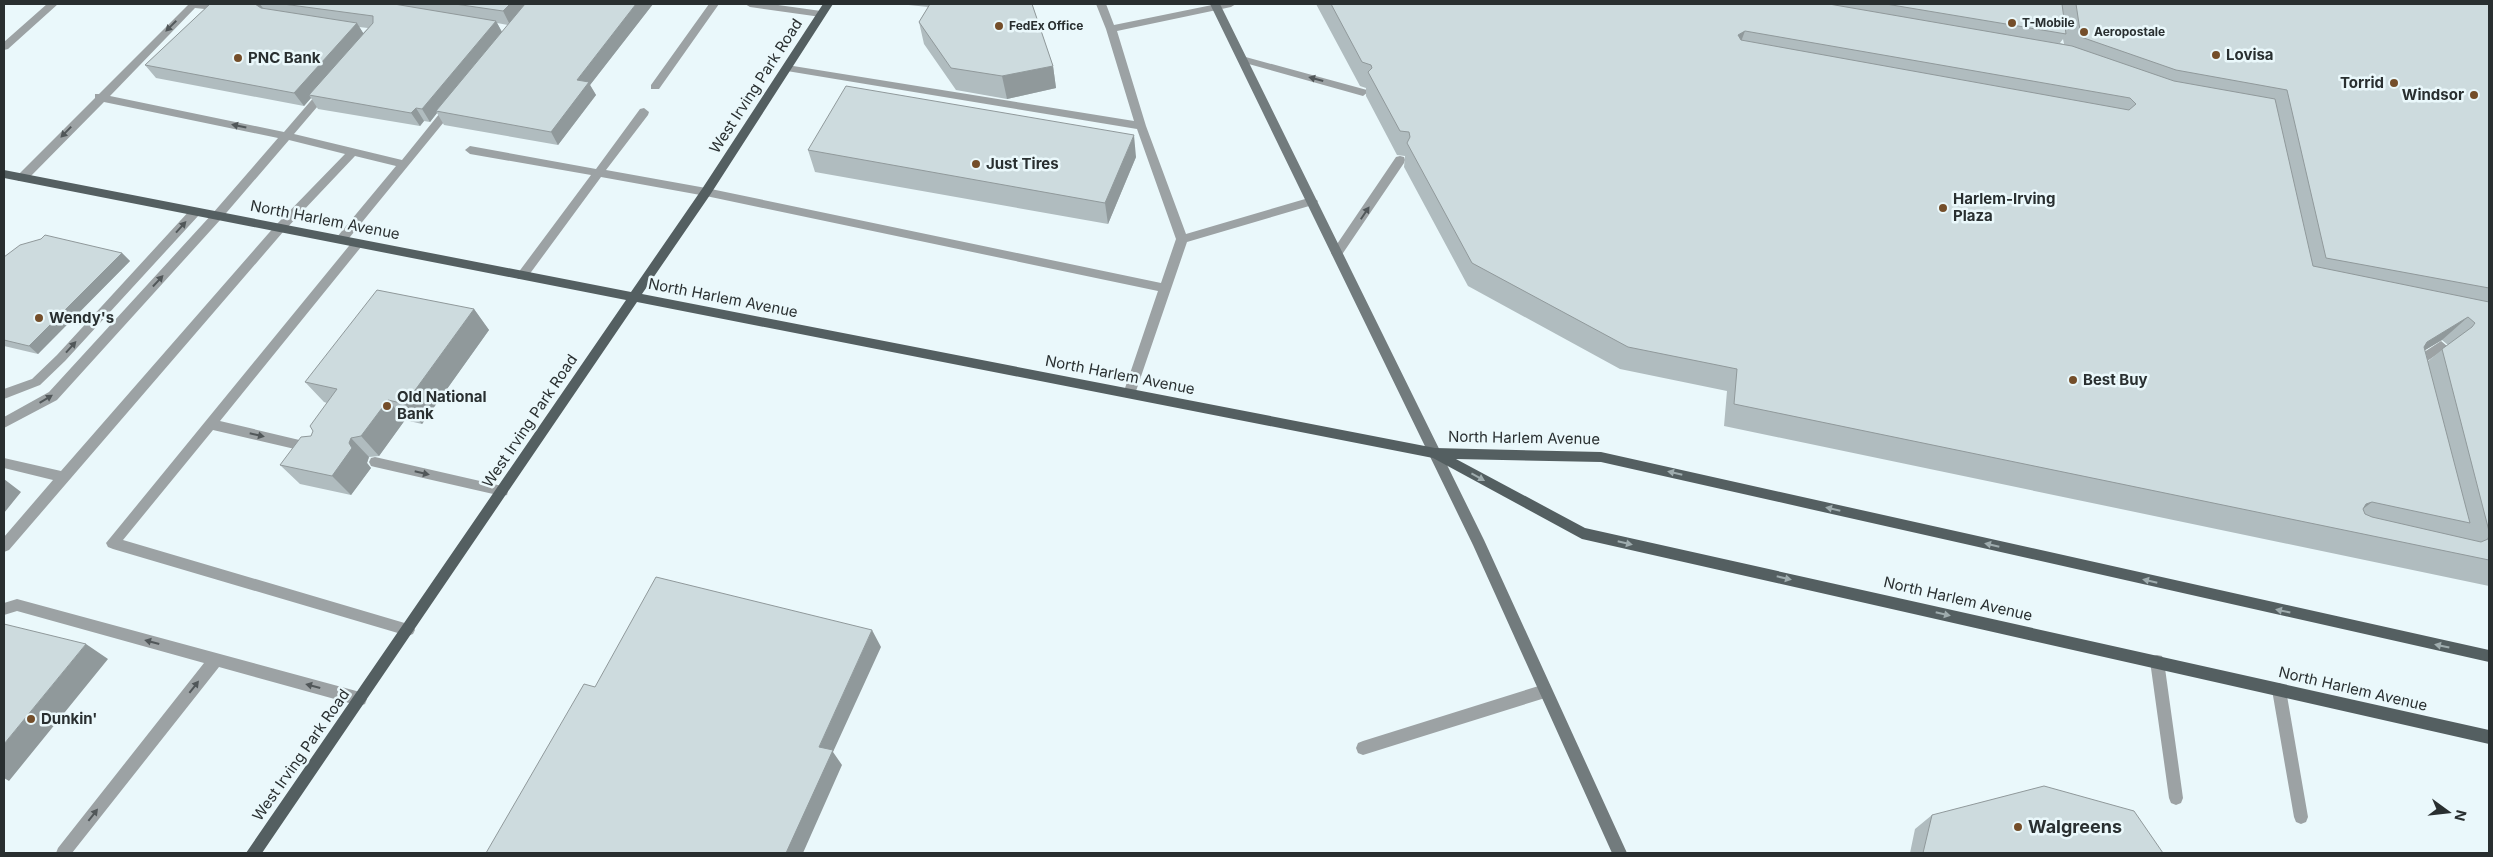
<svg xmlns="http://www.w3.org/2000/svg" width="2493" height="857" font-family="Inter,sans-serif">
<rect width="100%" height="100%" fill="#eaf8fb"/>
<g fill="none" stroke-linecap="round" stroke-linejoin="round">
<!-- service -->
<path fill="#9ca2a4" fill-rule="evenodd" d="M47 4H58L8 49 4 50V42Z
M189 4 224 5 229 8 224 11 195 8 110 96 284 132 321 89H329V93L294 134 402 160 448 103H456L457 106 345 243H337L335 240 337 237 396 166 355 156 283 232 9 550 4 552V537L53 480 4 468V458L61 471 275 226 345 154 289 140 221 219 57 400 4 428V417L49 392 213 213 278 138 104 102 26 181H18L17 178 18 175 95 98V94H99Z
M709 4H719L659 89H651V85Z
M745 4H771L821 11 826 14 821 17 750 7Z
M1096 4H1106L1114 25 1217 4H1236L1231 7 1117 31 1146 126 1186 234 1312 197 1318 201 1316 204 1187 242 1135 394 1133 397H1125L1123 394 1158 291 706 196 601 177 526 279H518L516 276 518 273 591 175 470 154 465 150 470 146 596 169 640 109 644 108 649 112 648 115 606 170 706 188 1161 283 1176 239 1137 129 787 71 782 68 787 65 1134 121 1106 29Z
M1242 56 1367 90 1368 92 1363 96 1238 61V57Z
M1400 156 1404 157 1405 160 1404 163 1341 256H1333L1331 253 1333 250 1396 157Z
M195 208 201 212 199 215 65 361 40 385 4 399V389L32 379 57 355 191 209Z
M357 240 363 244 361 247 220 421 312 443 316 444 318 448 316 452 312 453 213 430 123 540 408 624 413 626 415 630 413 634 408 636 113 549 108 547 106 543 353 241Z
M2441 341 2447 346 2445 349 2417 368H2409L2407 365 2409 362Z
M375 457 502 486 507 487 508 491 507 495 502 496 375 467 371 466 369 462 371 458Z
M17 599 360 692 365 694 367 699 365 704 360 706 219 667 72 853H56L58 848 204 663 17 611 4 615V603Z
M2157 655 2162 656 2164 661 2183 798 2181 803 2176 805 2171 803 2169 798 2150 661 2152 656Z
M2279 683 2284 685 2286 690 2308 817 2306 822 2301 824 2296 822 2294 817 2272 690 2274 685Z
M1545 684 1550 686 1552 691 1550 696 1545 698 1363 755 1358 753 1356 748 1358 743 1363 741Z"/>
<!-- secondary -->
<path fill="#727b7d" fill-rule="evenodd" d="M1210 4H1220L1484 540 1627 853H1612L1473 545Z"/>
<!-- primary -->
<path fill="#545f61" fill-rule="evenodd" d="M823 4H833L710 195 642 294 1435 448 1601 452 2489 650V662L1601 462 1456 459 1585 528 2489 730V744L1582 539 1433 458 637 302 262 853H246L626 300 4 178V170L631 292 702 189Z"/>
</g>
<!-- wall -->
<path fill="#b0bcbf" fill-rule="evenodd" d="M210 4H653L590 85 596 95 558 145 444 125 437 113 430 122 424 121 420 126 318 109 311 98 304 106 156 78 145 65ZM497 23 508 25 502 32ZM359 27 368 28 363 33Z
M899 4H1032L1053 66 1056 88 1007 99 956 90 924 44 919 22 928 7Z
M1316 4H2489V586L1724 426 1727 391 1620 369 1468 286 1404 167 1405 156 1397 155 1366 96V88L1360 86ZM2063 39 2064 44 2060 43ZM2442 340 2448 345 2428 361 2425 350Z
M808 150 1136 157 1108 224 815 172Z
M122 253 130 261 38 354 4 346V257Z
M474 309 489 330 422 424 405 420 379 456 369 457 367 463 371 468 351 495 300 484 280 465 311 436 327 403 324 402 305 382Z
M1932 815 2163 853H1910L1915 829Z"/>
<!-- shaded-wall -->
<path fill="#90999b" d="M255 4H260L267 14Z
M510 4H529L510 25 503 11Z
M636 4H653L590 85 596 95 558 145 551 132 577 80Z
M496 21 503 34 436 111 437 113 430 122 422 109Z
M357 23 365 36 309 95 311 98 304 106 294 93Z
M1745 31 1736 55 1738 35Z
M1053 66 1056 88 1007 99 1002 76Z
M416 108 424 121 420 126 411 113Z
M1134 135 1136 157 1108 224 1105 203Z
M122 253 130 261 38 354 29 346Z
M474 309 489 330 422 424 405 404Z
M2468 317 2442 340 2402 364 2427 342Z
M388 400 405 420 379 456 361 436Z
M351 438 369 457 367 463 371 468 351 495 332 476 349 443Z
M4 479 21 492 4 513Z
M2372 502 2346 522 2366 504Z
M872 630 881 647 833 752 842 765 803 853H786L819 747Z
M86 644 108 659 9 781 4 778V744Z"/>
<!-- building -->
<path fill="#cddbde" stroke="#90999b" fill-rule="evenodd" d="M210 4H255L261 8 357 23 294 93 145 65Z
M283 4H394L496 21 422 109 416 108 411 113 309 95 373 23V16Z
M455 4H510L503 11Z
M525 4H636L577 80 589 82 551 132 436 111Z
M930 4H1032L1053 66 1002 76 951 68 919 22Z
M1331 4H1829L2072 46 2174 81 2275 99 2313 266 2489 302V531L2442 349 2472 327 2475 323 2468 317 2427 342 2424 347 2470 523 2372 502 2366 504 2363 509 2365 514 2372 517 2481 542 2488 539 2489 535V560L1734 404 1737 369 1628 347 1472 263 1407 143 1410 137 1409 132 1400 131 1368 72 1372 68 1371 65 1362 62ZM1745 31 2130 98 2136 104 2129 110 1741 40 1738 35Z
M1886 4H2062L2066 34Z
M2076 4H2489V288L2326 258 2287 90 2176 70 2081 37Z
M846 86 1134 135 1105 203 808 150Z
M45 235 122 253 29 346 4 340V257L20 245 41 239Z
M377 290 474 309 405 404 388 400 361 436 351 438 349 443 352 448 332 476 280 465 301 437 311 436 313 431 310 426 337 389 305 382Z
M656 577 872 630 819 747 833 750 786 853H486L584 684 595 687Z
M4 624 86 644 4 744Z
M2044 786 2134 811 2163 853H1923L1932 815Z"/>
<!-- one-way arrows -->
<defs><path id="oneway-solid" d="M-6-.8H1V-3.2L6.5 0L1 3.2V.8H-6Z" transform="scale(1.25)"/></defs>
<g fill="#515759">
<use href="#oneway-solid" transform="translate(171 26) rotate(135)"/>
<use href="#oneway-solid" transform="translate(1316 79) rotate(-165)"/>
<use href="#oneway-solid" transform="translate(239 126) rotate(-168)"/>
<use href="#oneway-solid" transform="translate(66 132) rotate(134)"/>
<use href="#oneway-solid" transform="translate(1365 213) rotate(-56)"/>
<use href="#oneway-solid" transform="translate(181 227) rotate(-48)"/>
<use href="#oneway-solid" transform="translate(158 281) rotate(-47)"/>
<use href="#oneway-solid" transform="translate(71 347) rotate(-48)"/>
<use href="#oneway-solid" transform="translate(46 399) rotate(-31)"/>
<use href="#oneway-solid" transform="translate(257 435) rotate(13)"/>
<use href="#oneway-solid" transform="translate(422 473) rotate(13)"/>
<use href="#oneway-solid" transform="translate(152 642) rotate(-165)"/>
<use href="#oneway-solid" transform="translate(313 686) rotate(-165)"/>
<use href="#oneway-solid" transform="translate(194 687) rotate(-52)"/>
<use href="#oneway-solid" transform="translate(93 815) rotate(-52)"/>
</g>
<g fill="#9facae">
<use href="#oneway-solid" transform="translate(1675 473) rotate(-167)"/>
<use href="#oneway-solid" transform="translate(1478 477) rotate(29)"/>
<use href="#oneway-solid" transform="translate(1833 509) rotate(-167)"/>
<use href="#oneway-solid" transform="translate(1625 543) rotate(13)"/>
<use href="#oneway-solid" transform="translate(1992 545) rotate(-167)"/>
<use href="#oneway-solid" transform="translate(1784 578) rotate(13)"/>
<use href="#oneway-solid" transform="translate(2150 581) rotate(-167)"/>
<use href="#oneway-solid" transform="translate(2283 611) rotate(-168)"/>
<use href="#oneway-solid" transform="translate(1943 614) rotate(13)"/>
<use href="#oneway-solid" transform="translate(2442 646) rotate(-168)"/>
</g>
<!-- markers -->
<g fill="#744e2a" stroke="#eaf8fb" stroke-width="2">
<circle cx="2012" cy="23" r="5"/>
<circle cx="999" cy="26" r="5"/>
<circle cx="2084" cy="32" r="5"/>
<circle cx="2216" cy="55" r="5"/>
<circle cx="238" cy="58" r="5"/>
<circle cx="2394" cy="83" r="5"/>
<circle cx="2474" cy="95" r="5"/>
<circle cx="976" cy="164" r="5"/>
<circle cx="1943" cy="208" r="5"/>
<circle cx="39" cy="318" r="5"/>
<circle cx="2073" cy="380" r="5"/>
<circle cx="387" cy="406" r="5"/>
<circle cx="31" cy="719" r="5"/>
<circle cx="2018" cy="827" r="5"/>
</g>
<g text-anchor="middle" stroke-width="5" stroke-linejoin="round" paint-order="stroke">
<!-- far-poi labels -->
<g font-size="12" font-weight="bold" fill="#292f30" stroke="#eaf8fb" text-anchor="start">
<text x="2022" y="27">T-Mobile</text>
<text x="1009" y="30">FedEx Office</text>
<text x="2094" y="36">Aeropostale</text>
</g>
<!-- poi labels -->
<g font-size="15" font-weight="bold" fill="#292f30" stroke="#eaf8fb" text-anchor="start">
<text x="2226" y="60">Lovisa</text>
<text x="248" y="63">PNC Bank</text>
<text x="2384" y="88" text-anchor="end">Torrid</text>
<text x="2464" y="100" text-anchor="end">Windsor</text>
<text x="986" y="169">Just Tires</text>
<text x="1953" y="204">Harlem-Irving<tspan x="1953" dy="17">Plaza</tspan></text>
<text x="49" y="323">Wendy's</text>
<text x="2083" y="385">Best Buy</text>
<text x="397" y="402">Old National<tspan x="397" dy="17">Bank</tspan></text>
<text x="41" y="724">Dunkin'</text>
</g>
<!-- street labels -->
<g font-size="15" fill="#292f30" stroke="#eaf8fb">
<text transform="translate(756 86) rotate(-57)" y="5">West Irving Park Road</text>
<text transform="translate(325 220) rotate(11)" y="5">North Harlem Avenue</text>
<text transform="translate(723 298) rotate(11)" y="5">North Harlem Avenue</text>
<text transform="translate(1120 375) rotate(11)" y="5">North Harlem Avenue</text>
<text transform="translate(530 421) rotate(-56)" y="5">West Irving Park Road</text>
<text transform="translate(1524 438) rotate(1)" y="5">North Harlem Avenue</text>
<text transform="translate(1958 599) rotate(13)" y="5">North Harlem Avenue</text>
<text transform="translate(2353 689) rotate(13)" y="5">North Harlem Avenue</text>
<text transform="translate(301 755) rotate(-55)" y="5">West Irving Park Road</text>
</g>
<!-- near-poi labels -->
<g font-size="18" font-weight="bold" fill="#292f30" stroke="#eaf8fb" text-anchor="start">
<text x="2028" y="833">Walgreens</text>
</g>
</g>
<!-- border -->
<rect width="2493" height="857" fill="none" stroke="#292f30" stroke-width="10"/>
<!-- north arrow -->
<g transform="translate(2448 812) rotate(105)" stroke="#eaf8fb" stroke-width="4" paint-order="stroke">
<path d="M0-4L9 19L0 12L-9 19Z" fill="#292f30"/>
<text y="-8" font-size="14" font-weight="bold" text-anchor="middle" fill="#292f30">N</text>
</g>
</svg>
